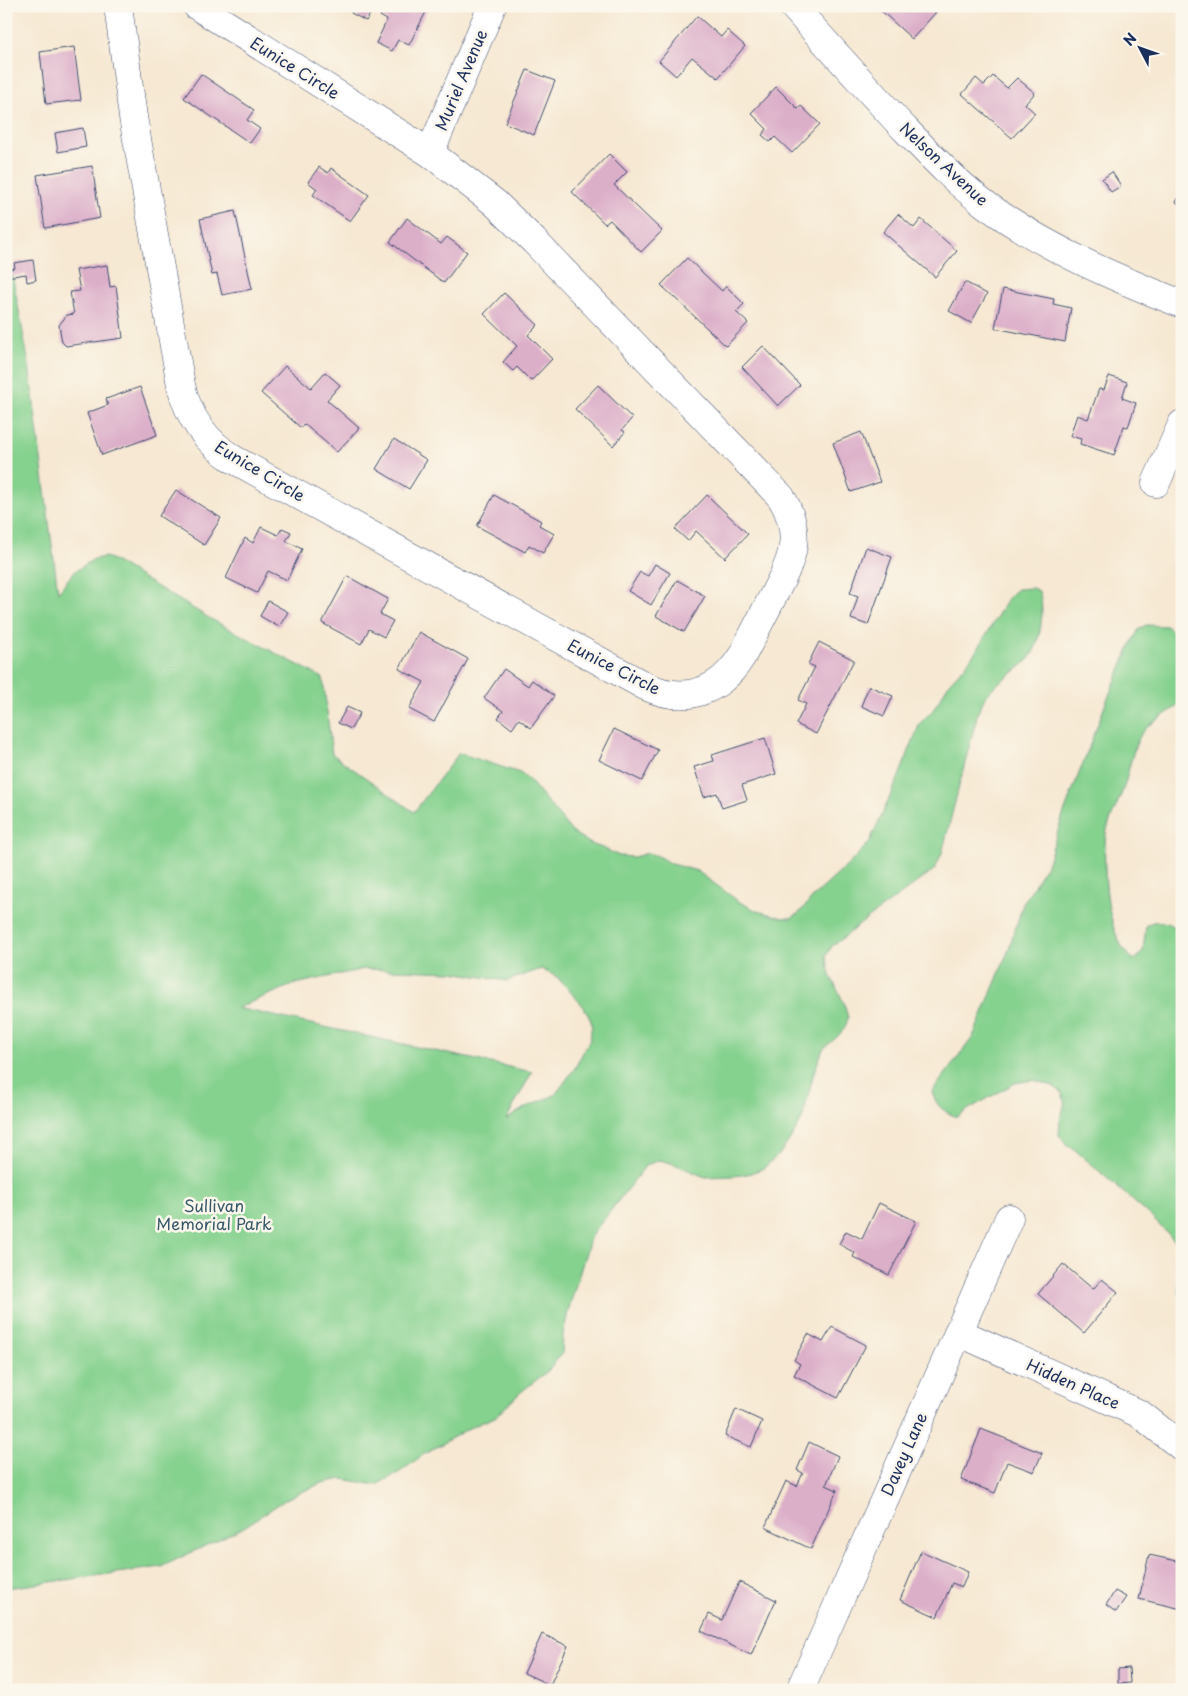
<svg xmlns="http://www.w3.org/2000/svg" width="1188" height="1696" font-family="'Playpen Sans',sans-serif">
<rect width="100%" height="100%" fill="#fbf7ec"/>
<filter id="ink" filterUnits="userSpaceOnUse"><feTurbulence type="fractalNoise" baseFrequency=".02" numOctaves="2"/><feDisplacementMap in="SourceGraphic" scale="10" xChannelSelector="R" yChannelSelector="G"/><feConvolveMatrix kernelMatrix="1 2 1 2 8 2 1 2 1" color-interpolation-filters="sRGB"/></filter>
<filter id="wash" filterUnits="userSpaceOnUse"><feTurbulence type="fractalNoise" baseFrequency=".0096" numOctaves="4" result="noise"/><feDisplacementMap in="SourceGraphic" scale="20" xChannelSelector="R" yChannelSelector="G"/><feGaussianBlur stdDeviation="1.12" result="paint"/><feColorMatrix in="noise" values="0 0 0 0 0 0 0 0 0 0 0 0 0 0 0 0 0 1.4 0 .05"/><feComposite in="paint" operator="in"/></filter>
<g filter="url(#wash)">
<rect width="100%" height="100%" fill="#f6e8d2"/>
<!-- green -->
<path fill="#85d18e" stroke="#508076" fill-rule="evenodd" d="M6 241 29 365 58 592 74 572 94 559 105 557 111 559 209 618 323 678 332 754 414 812 459 753 520 773 530 781 572 832 591 844 605 849 619 856 634 857 648 853 658 856 669 863 697 871 738 901 757 911 783 918H791L799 913 814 896 848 865 869 843 898 779 920 723 933 710 950 682 965 666 979 647 1009 596 1017 589 1032 588 1039 591C1045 608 1041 641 1031 656 1023 668 999 680 989 692 984 697 981 706 978 712L942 853 935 869 855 928 842 939 832 946 826 956 830 975 844 1003 848 1018 845 1028 837 1037 823 1049 814 1072 802 1119 793 1135 781 1152 764 1168 748 1174 734 1176 705 1177 674 1164 660 1160 646 1165 591 1236 569 1308 563 1334 562 1353 549 1370 521 1392 495 1417 469 1428 423 1455 400 1472 376 1485 342 1479 322 1483 288 1498 244 1527 161 1567 6 1588ZM364 969 452 972 507 981 541 969 557 977 584 1007 592 1023 590 1039 575 1068 555 1095 526 1107 506 1120 532 1072 237 1008 295 984Z
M1146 625 1167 626 1182 640V702C1169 714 1150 721 1140 736 1134 746 1128 772 1125 784 1120 800 1109 819 1106 834 1102 864 1106 945 1135 960L1143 951 1146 925C1160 917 1171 924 1182 933V1301L1179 1289V1255L1177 1243 1149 1215 1074 1149 1067 1145 1059 1135 1060 1121 1065 1102 1062 1093 1053 1086 1033 1080 1015 1083 969 1109 957 1117C944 1112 936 1106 932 1092L973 1037 1009 949 1023 904 1048 862 1062 818 1107 700 1132 642 1139 629Z"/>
<g id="blocks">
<!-- building -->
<path fill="#dcafc9" d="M355 6H364L372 11 366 21 351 13Z
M385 6H429L409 45 398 40 392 51 376 43 387 20 380 16Z
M876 6H933L937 11 912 39Z
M697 16 721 37 727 30 745 46 718 78 692 57 676 76 659 61Z
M74 47 81 100 46 104 40 52Z
M527 70 555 81 534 135 505 123Z
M201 74 254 110 247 120 260 129 250 143 184 98Z
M993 76 1007 88 1017 78 1035 93 1025 104 1035 113 1012 138 962 94 976 78 984 85Z
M776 87 798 109 801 106 820 124 792 153 775 137 770 142 762 135 767 129 751 113Z
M83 128 86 147 58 152 55 133Z
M609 154 627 172 614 185 662 231 641 252 610 220 605 224 572 192Z
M92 166 100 218 45 228 37 175Z
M319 167 328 173 331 168 369 195 350 221 313 195 317 189 308 182Z
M1112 172 1121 186 1111 192 1102 179Z
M1182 193V206L1176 202Z
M235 211 252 289 222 295 217 274 212 275 200 219Z
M898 214 914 228 921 219 957 251 935 277 883 232Z
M407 218 441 244 447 237 467 252 444 283 390 242Z
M687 258 722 291 726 286 744 304 736 312 748 323 726 346 661 285Z
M33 260 36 280 27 282 26 274 6 277V270L15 268 14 263Z
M107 265 110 287 116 286 123 338 66 346 62 342 59 325 67 315 74 314 70 292 80 291 76 270Z
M965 282 987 294 971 323 949 311Z
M1003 289 1054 299 1053 304 1071 308 1065 342 995 328Z
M504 293 538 325 528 335 552 359 531 381 517 367 513 371 503 362 517 346 484 314Z
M763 346 800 385 778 406 742 367Z
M285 366 311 388 325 372 340 385 327 400 359 428 337 452 304 424 301 428 261 393Z
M1109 376 1127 382 1122 398 1136 403 1128 427 1124 426 1114 455 1080 444 1081 439 1070 436 1077 415 1088 419 1099 389 1104 390Z
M598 385 632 418 622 430 625 432 613 446 575 409Z
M140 387 157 435 102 455 87 413 108 405 106 399Z
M861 432 880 482 851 492 833 443Z
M394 439 427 460 409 489 376 469Z
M176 490 221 518 204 545 159 516Z
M494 495 541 521 539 525 554 534 543 553 529 545 525 552 477 526Z
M707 495 748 534 725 558 696 531 688 541 675 529Z
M261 527 278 535 282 528 291 532 286 541 302 549 287 580 268 571 257 593 226 578 245 538 253 543Z
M866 547 892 557 868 625 851 619 858 596 850 593Z
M655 564 670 573 651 605 628 591 640 572 648 576Z
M347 576 388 599 380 614 393 621 384 637 369 629 361 644 322 623Z
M677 580 705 596 684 632 656 616Z
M268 601 288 612 279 627 260 616Z
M419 632 468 659 434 722 409 709 424 682 399 669Z
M819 642 854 660 816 734 796 724 806 704 798 700 815 667 808 664Z
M504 669 528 686 532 680 554 696 531 728 519 719 512 729 498 718 503 711 484 698Z
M869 686 893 696 884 716 861 706Z
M347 707 360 713 351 729 338 723Z
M614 729 658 750 642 781 599 760Z
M765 738 776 774 742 785 747 800 722 808 717 793 704 797 694 767 714 761 712 755Z
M879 1203 916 1221 889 1275 853 1257 855 1253 839 1244 846 1231 862 1239Z
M1063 1264 1093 1289 1102 1279 1118 1292 1084 1333 1038 1294Z
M832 1327 866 1345 838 1398 794 1375 800 1364 794 1360 808 1334 823 1342Z
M736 1409 762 1421 751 1447 725 1436Z
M981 1429 1042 1453 1034 1472 1007 1462 995 1493 961 1480Z
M809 1442 838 1456 826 1485 837 1490 811 1549 765 1527 786 1481 797 1486 803 1473 797 1470Z
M921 1551 968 1572 962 1587 952 1583 937 1617 900 1600Z
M1149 1555 1182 1562V1609L1139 1599Z
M739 1582 776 1600 751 1655 701 1631 709 1614 722 1620Z
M1115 1591 1126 1597 1116 1612 1106 1605Z
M542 1634 568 1646 550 1685 524 1673Z
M1129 1668 1130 1683 1118 1684V1669Z"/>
</g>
</g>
<g filter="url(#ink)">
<use href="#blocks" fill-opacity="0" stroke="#3c4b6f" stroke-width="1"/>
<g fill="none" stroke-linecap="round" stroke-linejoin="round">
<!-- street casing -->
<g stroke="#3c4b6f" stroke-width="29">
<path id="street" d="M118 6 133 117 181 385C188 417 205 441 233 459L645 686C685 704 719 693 742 656 752 637 762 617 772 598 791 561 805 537 781 497L534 241 495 203 430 153 197 6
M793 6C828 46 864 85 900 124 928 153 956 183 989 207 1048 249 1115 278 1182 304
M430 153 492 6
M1156 483 1182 424
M958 1332 1140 1414 1182 1447
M800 1690 1009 1218"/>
</g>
<!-- street -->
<use href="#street" stroke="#fff" stroke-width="28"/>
</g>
</g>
<g text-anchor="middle" stroke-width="5" stroke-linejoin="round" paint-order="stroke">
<!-- street labels -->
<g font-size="16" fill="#1b2f5e" stroke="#fbf7ec">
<text transform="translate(295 68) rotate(32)" y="6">Eunice Circle</text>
<text transform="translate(461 80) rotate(-67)" y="6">Muriel Avenue</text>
<text transform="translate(944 164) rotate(43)" y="6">Nelson Avenue</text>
<text transform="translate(260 471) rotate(31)" y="6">Eunice Circle</text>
<text transform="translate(614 667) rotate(27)" y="6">Eunice Circle</text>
<text transform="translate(1073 1384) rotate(24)" y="6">Hidden Place</text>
<text transform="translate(904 1454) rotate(-66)" y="6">Davey Lane</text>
</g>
<!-- park labels -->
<g font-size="16" fill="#36586a" stroke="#fbf7ec">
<text x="214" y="1212">Sullivan<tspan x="214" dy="18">Memorial Park</tspan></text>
</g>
</g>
<!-- margin -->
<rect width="1188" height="1696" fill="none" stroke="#fbf7ec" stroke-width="25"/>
<!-- north arrow -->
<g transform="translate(1140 48) rotate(311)" stroke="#fbf7ec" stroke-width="4" paint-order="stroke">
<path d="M0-4L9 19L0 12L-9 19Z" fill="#1b2f5e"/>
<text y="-8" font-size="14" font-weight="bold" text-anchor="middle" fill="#1b2f5e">N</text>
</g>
</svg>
